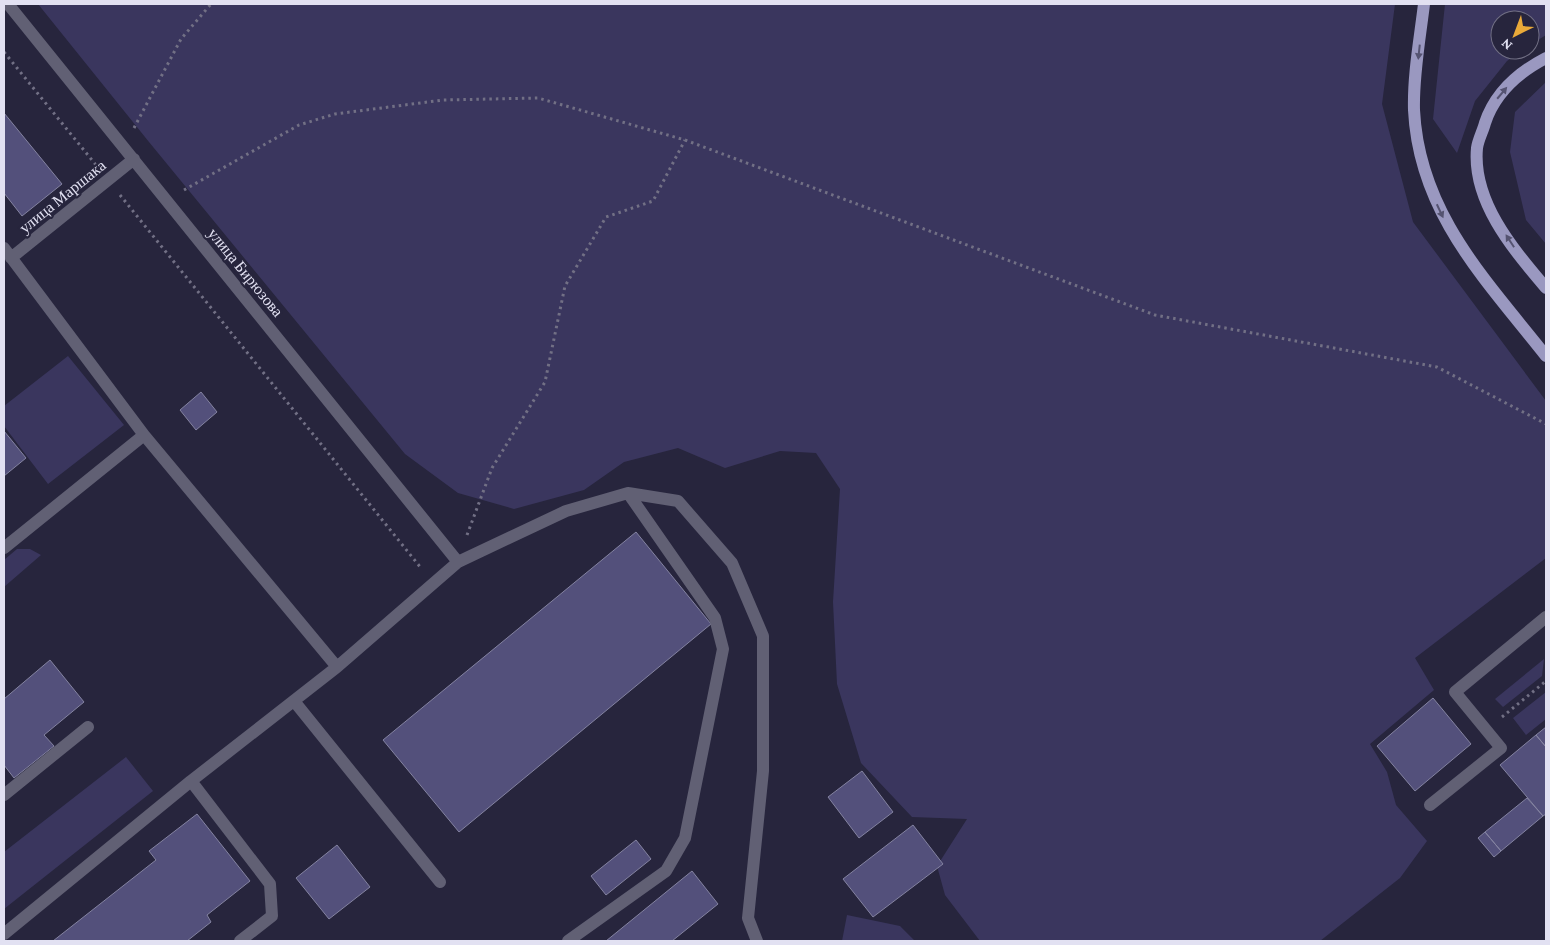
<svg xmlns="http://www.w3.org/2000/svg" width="1550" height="945" font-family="'Crimson Pro',serif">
<rect width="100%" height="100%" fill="#27253d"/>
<!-- green -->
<path fill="#3a365e" d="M38 4H1395L1382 104 1413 222 1546 401V558L1415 658 1434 690 1370 744 1387 772 1396 805 1427 841 1400 878 1320 941H980L945 895 937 866 967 819 912 817 861 763 837 684 833 602 840 489 816 453 780 451 725 468 678 448 624 462 584 490 514 509 458 493 405 454 149 142Z
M1445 4H1546V35L1530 45V20H1500V50H1523L1507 61 1475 101 1457 153 1433 119Z
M1546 82V244L1526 220 1510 152 1515 112Z
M68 356 124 425 48 484 4 426V406Z
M17 549H30L41 555 4 587V560Z
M1544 659 1542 676 1503 707 1495 699Z
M1546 692V719L1526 735 1513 718Z
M126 757 153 791 4 909V852Z
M847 915 900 926 915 941H842Z"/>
<!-- building -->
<path fill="#53507b" stroke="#8483a1" d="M4 113 62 184 22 216 4 193Z
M201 392 217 412 196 430 180 410Z
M4 431 26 458 4 476Z
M636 532 711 624 459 832 383 740Z
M50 660 84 702 44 735 54 746 14 778 4 765V699Z
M1433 698 1471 744 1415 791 1377 746Z
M1546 727V747L1536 735Z
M1536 735 1546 747V814L1543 816 1500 765Z
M862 771 893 812 859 838 828 797Z
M1527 798 1543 816 1501 851 1485 832Z
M197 814 250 881 207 915 211 922 187 941H53L156 860 149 851Z
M913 825 943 864 873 917 843 879Z
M1485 832 1501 851 1494 857 1478 838Z
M636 840 651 859 606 895 591 876Z
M337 845 370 887 329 919 296 878Z
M692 871 718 904 672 941H606Z"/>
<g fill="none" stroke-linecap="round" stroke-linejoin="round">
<!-- path -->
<path stroke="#727085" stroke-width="3" stroke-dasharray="2.5 4" stroke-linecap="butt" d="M4 52 96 165
M134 128 181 39 211 4
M184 190 299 125 335 114 443 100 538 98 685 140 1155 315 1437 367 1546 424
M120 195 421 568
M467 535 492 468 545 382 565 286 606 217 653 201 685 140
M1502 717 1546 681"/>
<!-- minor -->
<path stroke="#616074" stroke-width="12" d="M8 4 458 562
M4 248 144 435 4 548
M11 258 134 159
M144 435 337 667 191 781 270 884 272 916 240 941
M337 667 458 562 566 511 628 493 678 501 732 563 763 636V771L748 918 757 941
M294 701 440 882
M4 795 88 727
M1430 805 1501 748 1455 692 1546 617
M4 934 191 781
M568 941 666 871 685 838 723 649 715 618 628 493"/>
<!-- major -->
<path stroke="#9a98c0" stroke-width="12" d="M1424 4C1420 38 1413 75 1414 110 1419 213 1486 280 1546 356
M1546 58C1519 72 1495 93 1485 123 1483 131 1478 140 1477 148 1472 202 1514 250 1546 288"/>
</g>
<!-- one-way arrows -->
<defs><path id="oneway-solid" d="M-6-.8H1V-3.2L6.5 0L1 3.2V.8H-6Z" transform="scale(1.25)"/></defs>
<g fill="#555371">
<use href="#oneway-solid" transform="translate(1419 52) rotate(96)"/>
<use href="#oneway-solid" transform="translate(1502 93) rotate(-50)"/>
<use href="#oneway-solid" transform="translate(1440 211) rotate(65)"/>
<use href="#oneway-solid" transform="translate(1510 241) rotate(-123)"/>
</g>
<g text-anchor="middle" stroke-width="4.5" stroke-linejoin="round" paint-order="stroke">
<!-- street labels -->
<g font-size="16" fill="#e2e1f2" stroke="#27253d">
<text transform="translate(62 196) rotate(-39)" y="6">улица Маршака</text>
<text transform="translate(246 272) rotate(51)" y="6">улица Бирюзова</text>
</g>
</g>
<!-- border -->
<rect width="1550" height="945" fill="none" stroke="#e2e1f2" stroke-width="10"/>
<!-- north arrow -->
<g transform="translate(1515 35) rotate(222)"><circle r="24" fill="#27253d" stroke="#727085"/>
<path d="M0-4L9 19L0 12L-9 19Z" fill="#eaaa39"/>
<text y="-8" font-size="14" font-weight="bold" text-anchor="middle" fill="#e2e1f2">N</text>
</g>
</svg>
